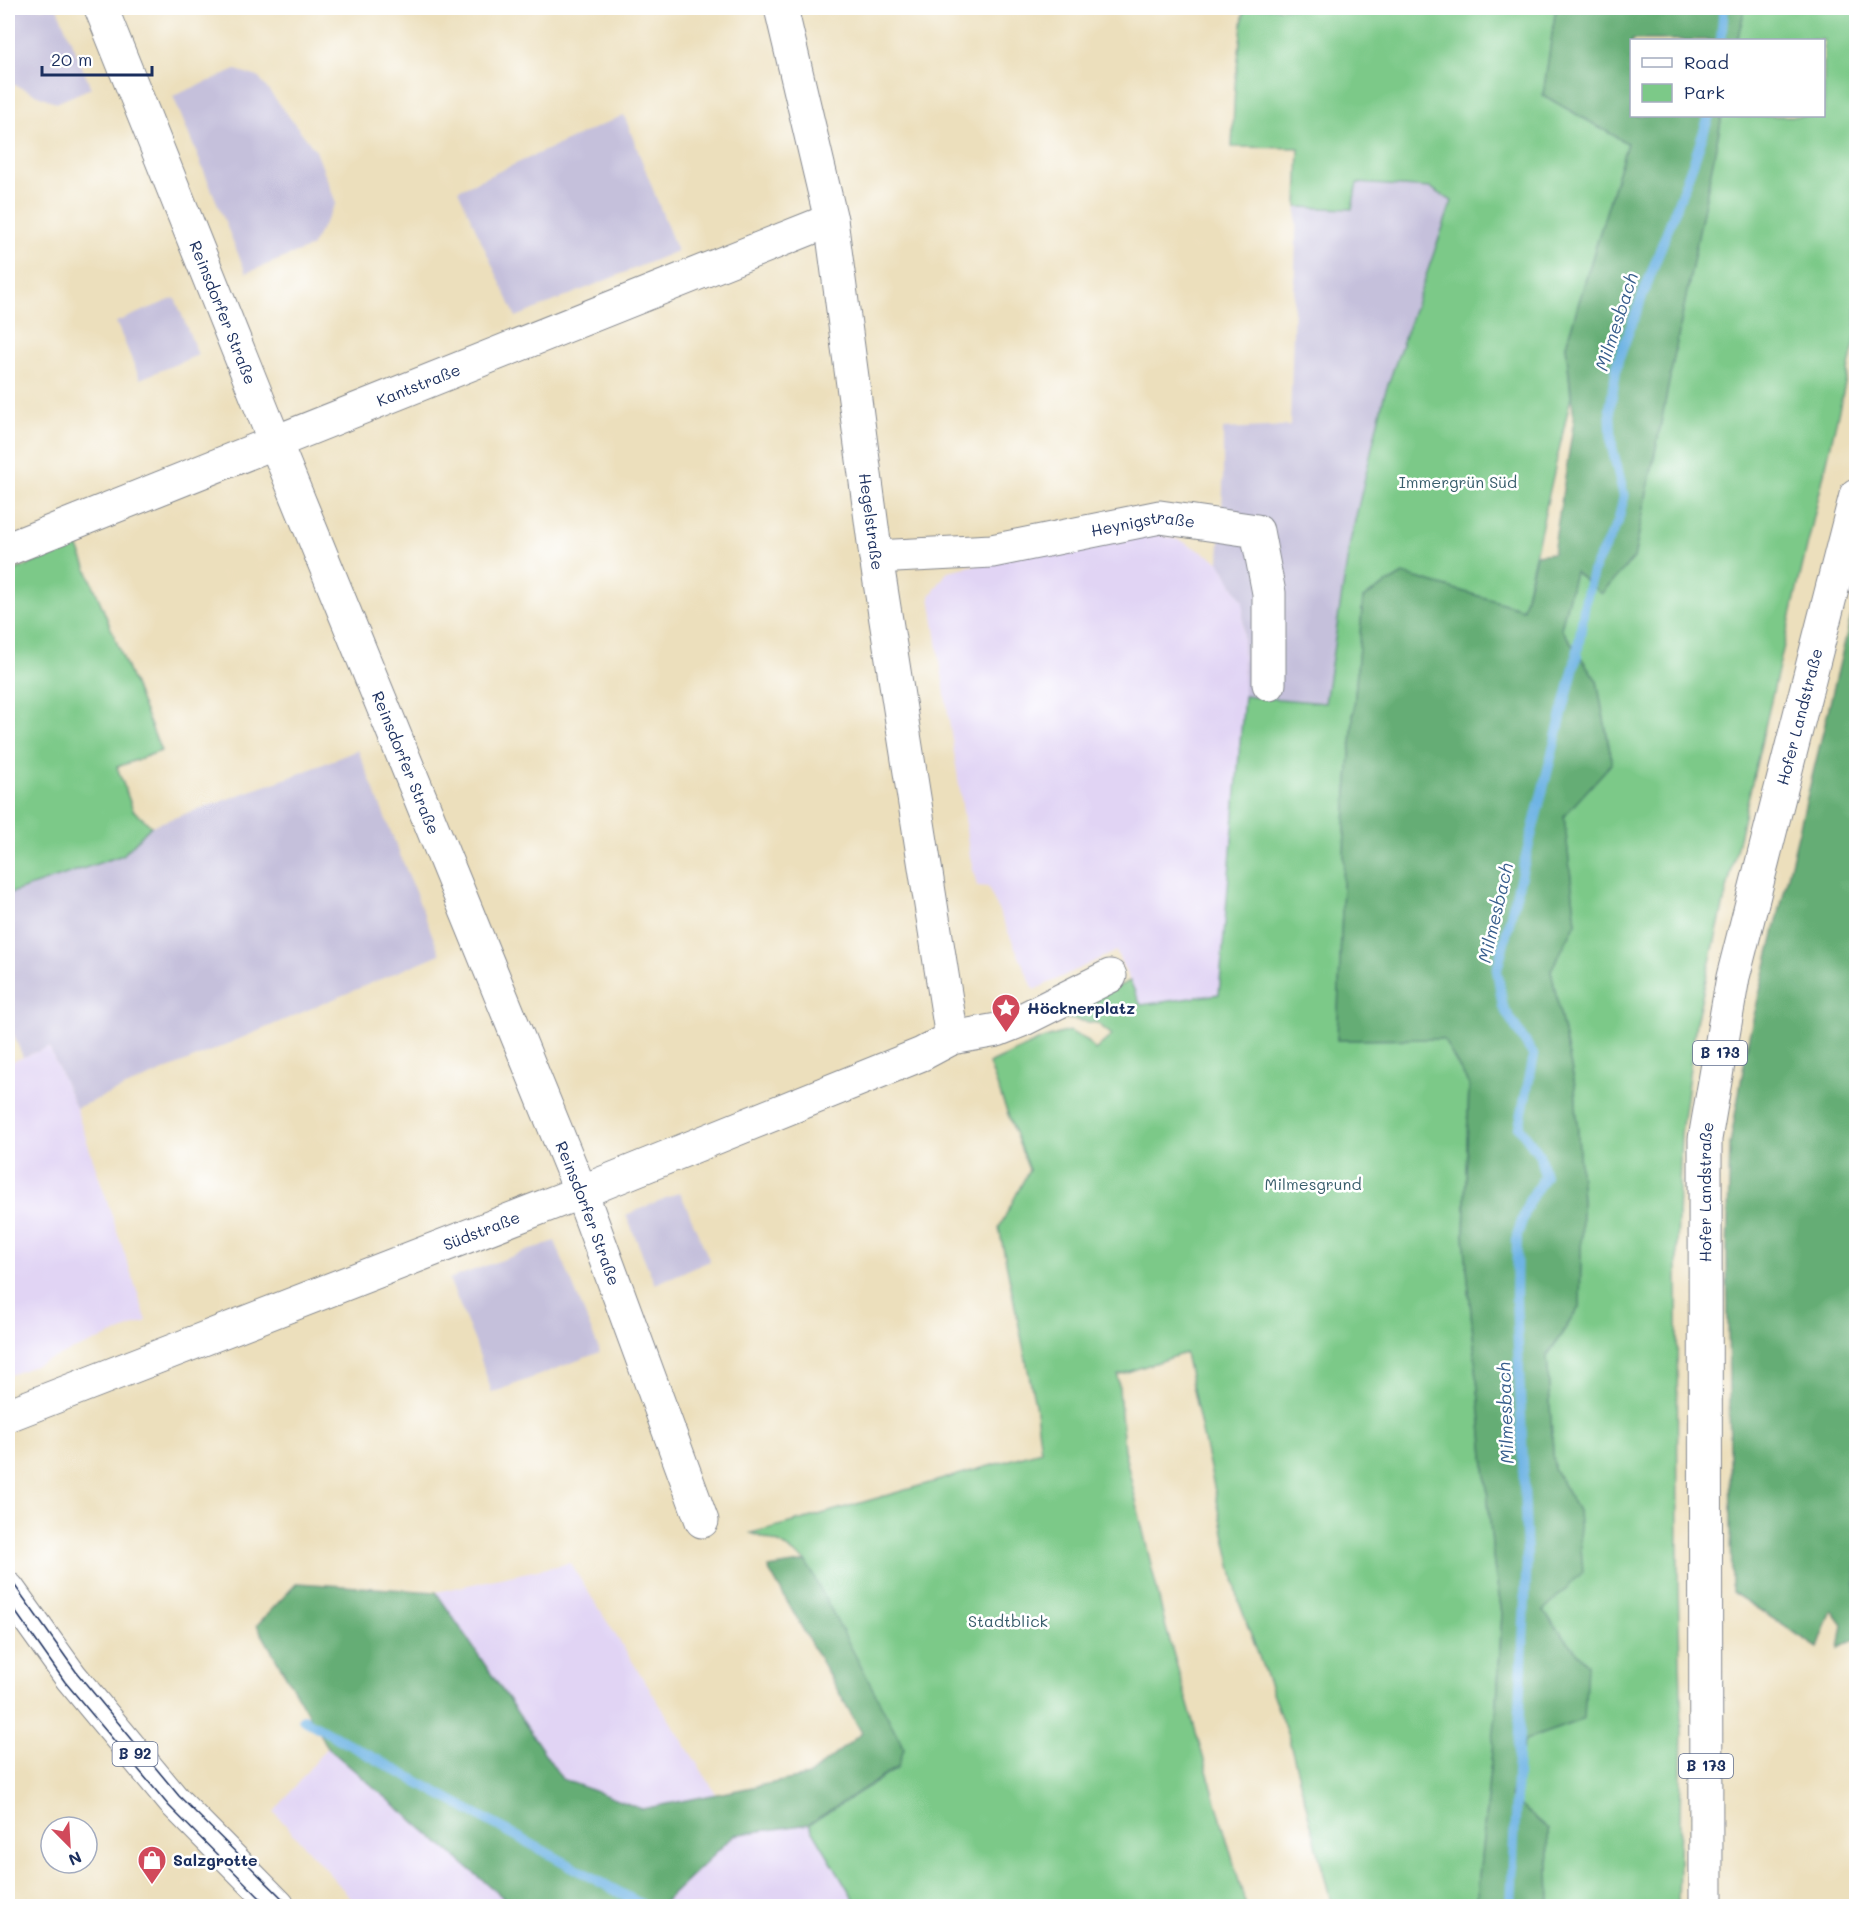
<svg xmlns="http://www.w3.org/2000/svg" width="1864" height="1914" font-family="Mali,sans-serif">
<rect width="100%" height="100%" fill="#fff"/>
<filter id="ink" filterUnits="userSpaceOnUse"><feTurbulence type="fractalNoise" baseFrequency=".0167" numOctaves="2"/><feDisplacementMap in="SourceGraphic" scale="12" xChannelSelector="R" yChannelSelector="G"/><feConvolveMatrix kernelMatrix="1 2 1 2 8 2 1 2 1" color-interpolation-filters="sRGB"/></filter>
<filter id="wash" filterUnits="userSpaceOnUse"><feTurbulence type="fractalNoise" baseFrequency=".008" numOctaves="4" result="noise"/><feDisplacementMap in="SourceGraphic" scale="24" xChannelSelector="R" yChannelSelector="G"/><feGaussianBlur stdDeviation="1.35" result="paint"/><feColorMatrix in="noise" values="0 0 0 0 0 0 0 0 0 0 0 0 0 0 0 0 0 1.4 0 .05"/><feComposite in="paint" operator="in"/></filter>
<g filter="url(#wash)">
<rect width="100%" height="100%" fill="#ecdfbc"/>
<!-- built -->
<path fill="#e1d4f4" d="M1140 529 1182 541 1219 561 1243 602 1244 696 1219 994 1141 1005 1116 951 1034 990 988 887 977 886 970 857 930 596 948 571Z
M49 1047 76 1108 147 1321 8 1376V1063Z
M570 1563 717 1795 642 1809 562 1779 436 1592Z
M327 1747 513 1906H358L274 1812Z
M809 1824 858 1906H660L734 1834Z"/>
<!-- industrial -->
<path fill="#c5c0db" d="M8 8H57L91 88 56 103 8 82Z
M236 70 258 77 316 151 336 203 311 247 246 273 173 96Z
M624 115 677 251 516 317 458 190Z
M1356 183 1431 188 1452 201 1384 396 1350 542 1325 704 1244 696 1243 602 1219 561 1223 490V429L1290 426 1297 207 1352 209Z
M175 298 198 355 140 379 116 322Z
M358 750 440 954 76 1108 49 1047 23 1057 8 1022V894L123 855 151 826 296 775Z
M680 1192 710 1261 655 1284 626 1215Z
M555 1241 600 1352 492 1393 475 1342 449 1279Z"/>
<!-- green -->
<path fill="#7cc988" stroke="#4c7c73" stroke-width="1.5" d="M1244 8H1556L1543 95 1627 143 1566 345 1571 397 1523 609 1403 574 1363 598 1346 805 1337 1040 1444 1039 1469 1085 1464 1235 1494 1566 1502 1613 1497 1703 1476 1906H1332L1289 1739 1239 1602 1185 1353 1118 1375 1124 1450 1166 1628 1246 1906H858L809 1824 898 1768 806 1562 781 1544 751 1533 808 1518 1041 1451 1035 1404 999 1228 1029 1170 989 1064 1042 1039 1069 1031 1087 1040 1095 1050 1112 1035 1097 1023 1052 1017 1130 981 1141 1005 1219 994 1244 696 1325 703 1350 542 1384 396 1452 201 1431 188 1357 183 1352 209 1297 207 1299 148 1232 147 1235 86Z
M1745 8H1856V337L1696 1022 1681 1134 1677 1246 1678 1588 1682 1728 1678 1906H1550L1548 1829 1509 1797 1525 1740 1584 1719 1543 1611 1578 1511 1554 1468 1547 1356 1580 1306 1582 1202 1575 1086 1551 970 1576 923 1564 816 1612 762 1597 681 1561 628 1575 572 1634 558 1722 116H1824V40H1737Z
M77 545 161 751 117 767 133 810 151 826 123 855 8 894V573Z"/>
<!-- forest -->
<path fill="#65ad74" stroke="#406e69" stroke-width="1.5" d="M1556 8H1745L1737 40H1632V116H1722L1634 558 1601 594 1575 572 1561 628 1597 681 1612 763 1564 816 1576 923 1551 970 1575 1086 1582 1202 1580 1306 1547 1356 1554 1468 1578 1511 1583 1572 1543 1611 1587 1664 1584 1719 1525 1740 1510 1797 1548 1829 1550 1906H1476L1497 1703 1502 1613 1494 1566 1464 1235 1469 1085 1443 1039 1337 1040 1346 805 1363 598 1403 574 1523 609 1536 555 1553 553 1574 420 1566 345 1627 143 1543 95Z
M1856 596V1639L1839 1648 1843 1625 1832 1610 1818 1648 1732 1592 1727 1255 1730 1144 1749 1036Z
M806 1562 904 1748 898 1767 809 1824 734 1835 660 1906H513L327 1747 257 1625 297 1583 436 1592 562 1779 642 1809 808 1776 862 1733 768 1568Z"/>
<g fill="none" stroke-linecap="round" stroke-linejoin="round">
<!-- stream -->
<path stroke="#6eb4e4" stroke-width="10" d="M1721 40 1724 8
M303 1719 644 1906
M1511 1906 1527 1556 1516 1298 1517 1235 1529 1201 1545 1176 1539 1154 1519 1127 1534 1056 1503 1007 1497 970 1577 655 1585 603 1594 568 1618 522 1624 496 1612 447 1610 408 1618 360 1694 161 1709 116"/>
</g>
</g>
<g filter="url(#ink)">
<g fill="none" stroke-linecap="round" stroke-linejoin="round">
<!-- minor casing -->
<g stroke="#84878d" stroke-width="35">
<g id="minor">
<path id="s1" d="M101 8 275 442 581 1192 702 1521"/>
<path id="s2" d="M781 8 831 220 876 557 952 1038"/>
<path id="s3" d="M8 549 831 220"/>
<path id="s4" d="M876 557 992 551 1160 517 1257 531 1269 593V684"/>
<path id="s5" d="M8 1415 581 1192 922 1054 952 1038 997 1030 1022 1020 1110 976"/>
</g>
</g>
<!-- major casing -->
<g stroke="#84878d" stroke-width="35">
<g id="major">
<path d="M8 1589 71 1677 174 1801 278 1906"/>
<path id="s6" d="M1706 1906 1705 1139 1733 977 1856 495"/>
</g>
</g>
<!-- minor -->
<use href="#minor" stroke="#fff" stroke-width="33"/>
<!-- major -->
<use href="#major" stroke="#fff" stroke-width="33"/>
<!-- tram -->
<path stroke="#1b2f5e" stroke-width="1.5" d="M8 1576 77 1673 179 1796 290 1906
M8 1601 65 1682 169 1806 268 1906"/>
</g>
</g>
<!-- icons -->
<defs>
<g id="sight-pin" transform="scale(1.5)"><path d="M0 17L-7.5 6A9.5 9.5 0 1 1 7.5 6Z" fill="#d1495b" stroke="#fff"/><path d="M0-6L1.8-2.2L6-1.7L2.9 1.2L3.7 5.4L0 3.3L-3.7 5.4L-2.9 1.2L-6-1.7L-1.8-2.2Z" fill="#fff"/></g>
<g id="shop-pin" transform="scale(1.5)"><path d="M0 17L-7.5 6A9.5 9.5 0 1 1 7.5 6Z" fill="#d1495b" stroke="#fff"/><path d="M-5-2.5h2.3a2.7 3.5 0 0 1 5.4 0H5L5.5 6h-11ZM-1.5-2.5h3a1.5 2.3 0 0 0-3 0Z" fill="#fff"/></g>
</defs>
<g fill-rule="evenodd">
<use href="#sight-pin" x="1006" y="1008"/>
<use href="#shop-pin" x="152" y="1860"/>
</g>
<g text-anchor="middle" stroke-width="5" stroke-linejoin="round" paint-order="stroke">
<!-- shield labels -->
<g fill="#fff" stroke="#5f6d8e" stroke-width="1.5">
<rect x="1693" y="1041" width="54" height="24" rx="4.5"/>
<rect x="112.5" y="1742" width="45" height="24" rx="4.5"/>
<rect x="1679" y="1754" width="54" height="24" rx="4.5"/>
</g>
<g font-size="15" font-weight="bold" fill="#1b2f5e">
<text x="1720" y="1058">B 173</text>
<text x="135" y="1759">B 92</text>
<text x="1706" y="1771">B 173</text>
</g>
<!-- street labels -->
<g font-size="16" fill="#1b2f5e" stroke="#fff">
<text dy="6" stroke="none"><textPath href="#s1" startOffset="328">Reinsdorfer Straße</textPath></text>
<text dy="6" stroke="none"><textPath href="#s3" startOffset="442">Kantstraße</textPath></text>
<text dy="6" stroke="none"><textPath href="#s2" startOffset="522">Hegelstraße</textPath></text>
<text dy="6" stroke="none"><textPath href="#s4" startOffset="270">Heynigstraße</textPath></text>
<text dy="6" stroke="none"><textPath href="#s6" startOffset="1200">Hofer Landstraße</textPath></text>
<text dy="6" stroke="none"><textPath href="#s1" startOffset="814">Reinsdorfer Straße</textPath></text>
<text dy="6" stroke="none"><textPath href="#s6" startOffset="714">Hofer Landstraße</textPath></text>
<text dy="6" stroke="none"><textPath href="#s1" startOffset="1300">Reinsdorfer Straße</textPath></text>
<text dy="6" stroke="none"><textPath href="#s5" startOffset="508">Südstraße</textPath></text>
</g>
<!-- park labels -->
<g font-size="16" fill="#385d6b" stroke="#fff">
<text x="1458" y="488">Immergrün Süd</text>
<text x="1313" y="1190">Milmesgrund</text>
<text x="1008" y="1627">Stadtblick</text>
</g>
<!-- poi labels -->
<g font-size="16" font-weight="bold" fill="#1b2f5e" stroke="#fff" text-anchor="start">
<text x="1027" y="1014">Höcknerplatz</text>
<text x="173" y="1866">Salzgrotte</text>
</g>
<!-- water labels -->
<g font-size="18" font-style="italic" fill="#385e8d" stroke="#fff">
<text transform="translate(1617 322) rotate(-72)" y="6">Milmesbach</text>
<text transform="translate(1496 913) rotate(-77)" y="6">Milmesbach</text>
<text transform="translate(1506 1413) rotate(-92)" y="6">Milmesbach</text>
</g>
</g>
<!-- margin -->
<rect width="1864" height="1914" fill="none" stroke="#fff" stroke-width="30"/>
<!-- legend -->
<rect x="1630" y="39" width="195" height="78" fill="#ffffff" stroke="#a4acbf" stroke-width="1.5"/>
<rect x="1642" y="58" width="30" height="9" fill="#ffffff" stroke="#a4acbf" stroke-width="1.5"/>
<text x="1684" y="69" font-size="18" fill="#1b2f5e">Road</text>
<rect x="1642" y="84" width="30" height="18" fill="#7cc988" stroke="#a4acbf" stroke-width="1.5"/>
<text x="1684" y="99" font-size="18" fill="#1b2f5e">Park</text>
<!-- north arrow -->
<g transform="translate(69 1845) rotate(156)"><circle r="28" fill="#ffffff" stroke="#a4acbf" stroke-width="1.5"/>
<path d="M0-4.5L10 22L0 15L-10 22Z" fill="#d1495b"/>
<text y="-9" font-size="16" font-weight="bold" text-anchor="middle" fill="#1b2f5e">N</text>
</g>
<!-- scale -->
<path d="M42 66v9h110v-9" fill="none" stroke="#1b2f5e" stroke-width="3"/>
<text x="51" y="66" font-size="18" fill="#1b2f5e" stroke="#ffffff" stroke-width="4.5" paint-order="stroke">20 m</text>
</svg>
